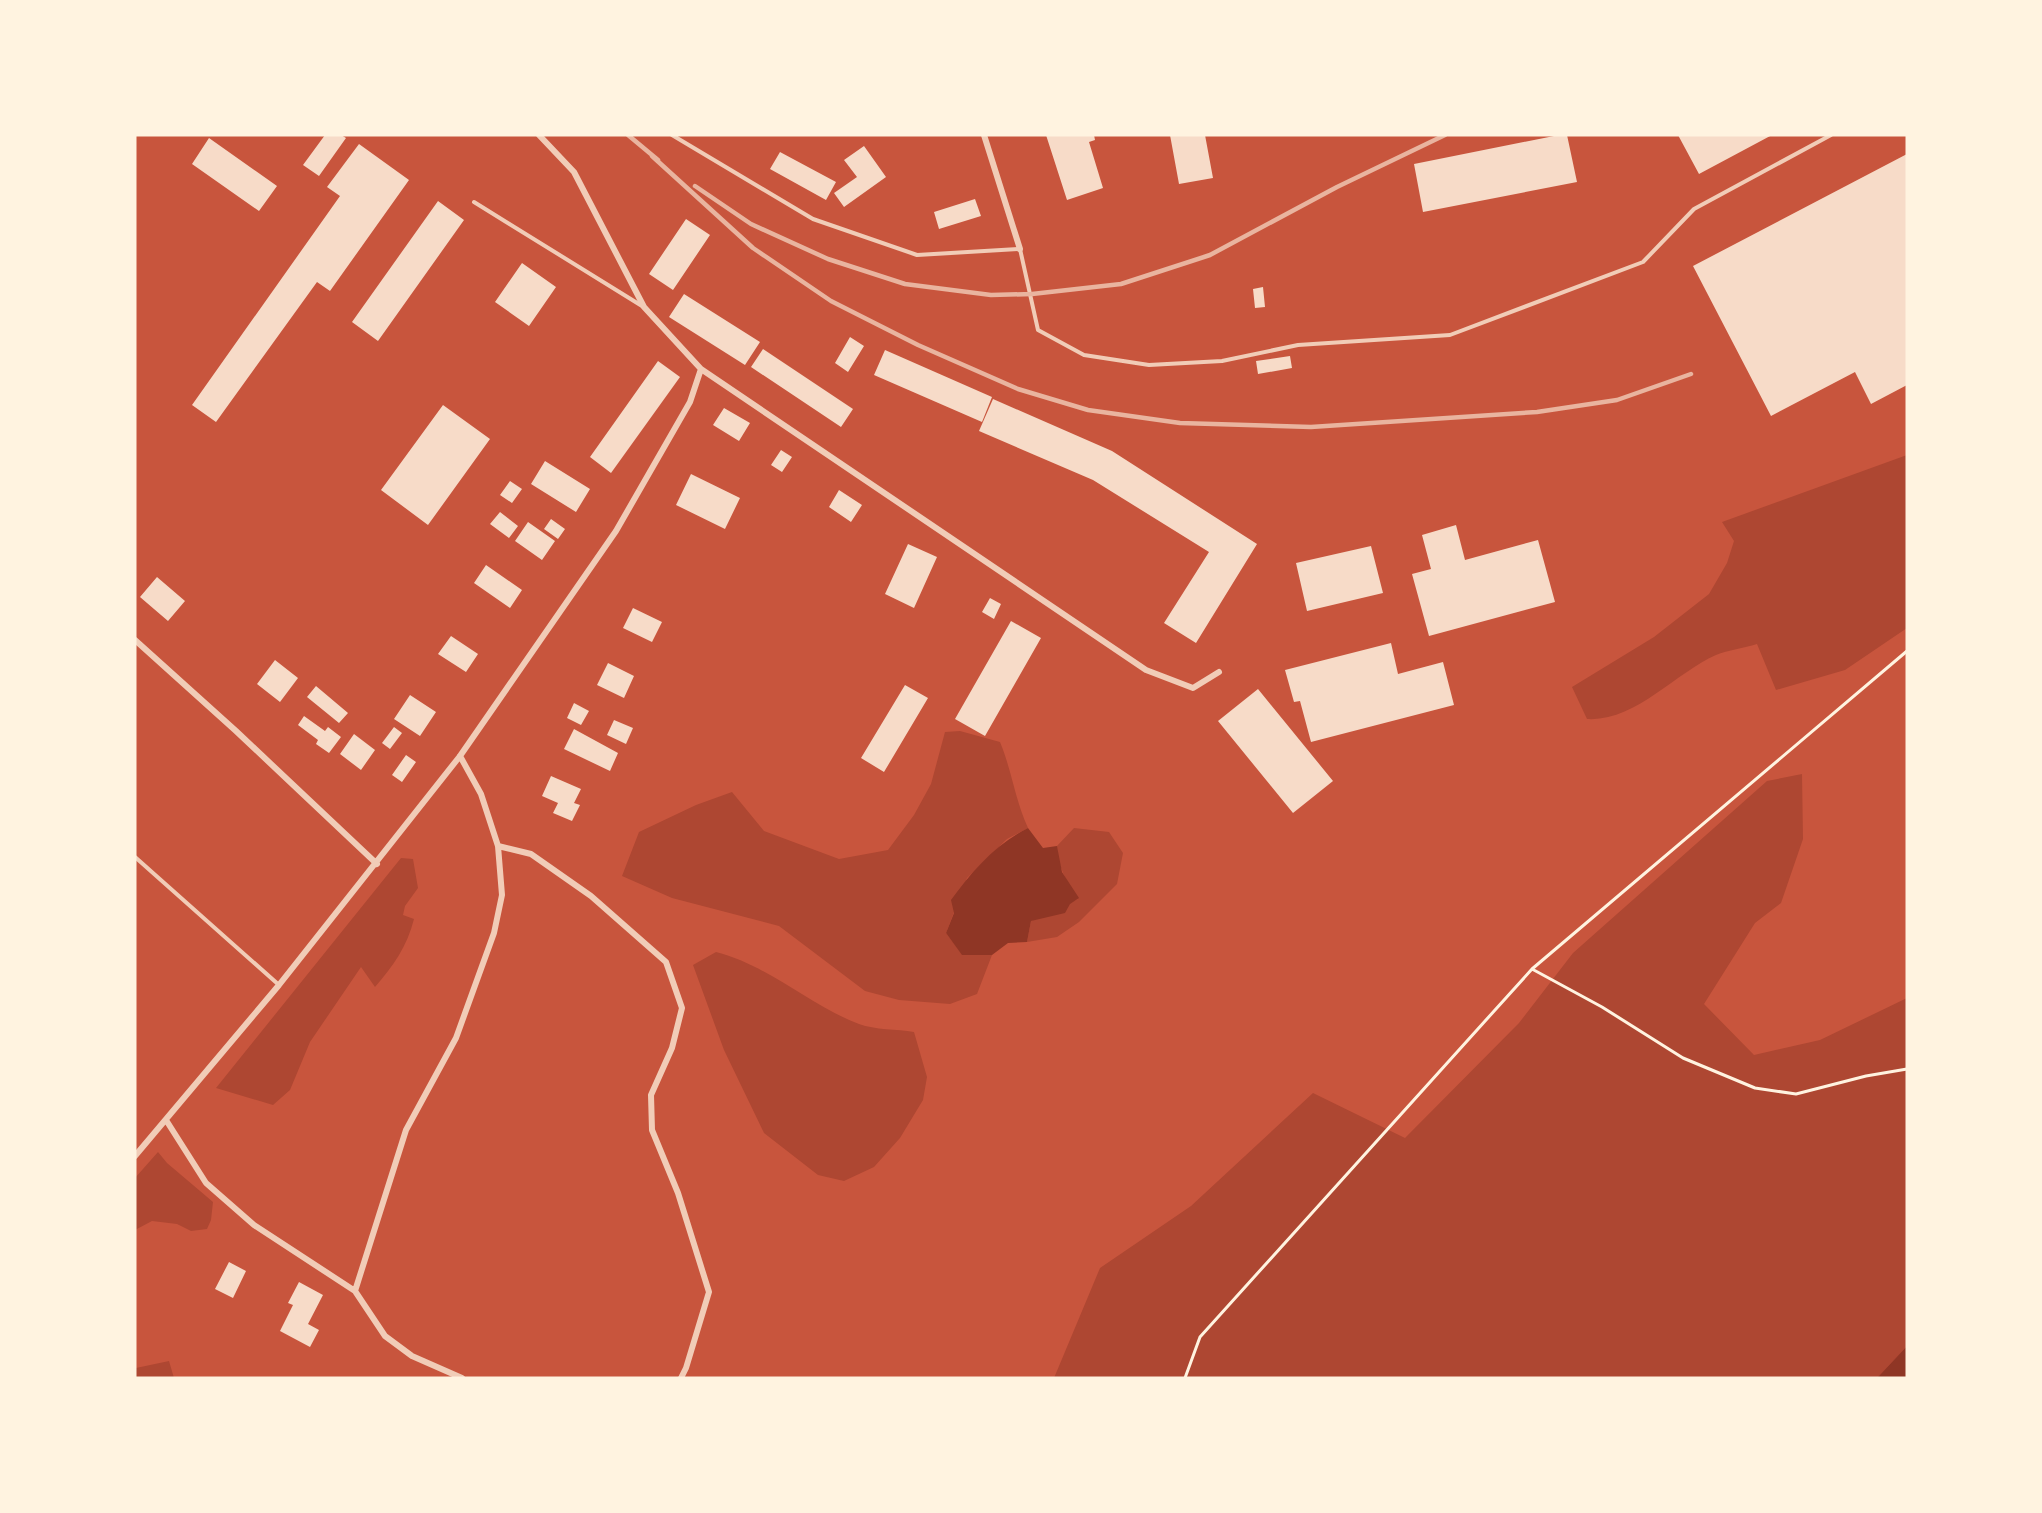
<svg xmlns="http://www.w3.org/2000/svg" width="2042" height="1513" font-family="Raleway,sans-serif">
<rect width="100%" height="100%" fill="#c8553d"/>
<!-- green -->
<path fill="#ae4732" d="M1907 455V628L1845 670 1776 690 1757 644C1744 648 1728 650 1716 655 1675 673 1635 722 1587 719L1572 687 1654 637 1709 594 1727 563 1734 541 1722 522Z
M960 731 1000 742C1012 771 1015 800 1028 828L1007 839 967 878 946 933 962 954 992 955 977 994 950 1004 899 1000 865 991 779 926 672 898 622 876 639 832 696 805 732 792 764 831 839 859 888 850 914 815 931 784 945 732Z
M1802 774 1803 839 1781 903 1755 923 1704 1004 1754 1055 1820 1040 1907 998V1346L1877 1378H1054L1100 1268 1191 1206 1313 1093 1405 1138 1519 1023 1573 953 1767 781Z
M1074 828 1109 832 1123 853 1117 884 1079 922 1057 937 1027 942 1031 921 1078 899C1067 882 1057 866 1057 846Z
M401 858 413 859 418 888 405 906 403 915 414 919C407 947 393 966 375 987L361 967 310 1042 290 1090 273 1105 216 1088Z
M716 952C768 965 809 1005 859 1024 875 1030 897 1029 914 1032L927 1077 923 1100 900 1138 874 1167 844 1181 818 1175 764 1133 724 1050 693 965Z
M158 1152 167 1163 213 1202 211 1220 207 1229 191 1231 177 1224 152 1221 135 1230V1178Z
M169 1361 174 1378H135L136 1368Z"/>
<!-- water -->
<path fill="#8f3625" d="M1028 828 1043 848 1057 846 1062 872 1079 898 1070 904 1065 913 1031 921 1027 942 1008 943 992 955H962L946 933 954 913 951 900C972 871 996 844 1028 828Z
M1907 1346V1378H1877Z"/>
<!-- building -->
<path fill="#f7dbc8" d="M325 135H341L346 138 319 176 303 165Z
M1046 135H1094L1095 140 1089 142 1103 188 1067 200Z
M1170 135H1205L1213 178 1179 184Z
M1559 135H1567L1577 182 1423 212 1414 164Z
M1678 135H1772L1699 174Z
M209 138 277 186 259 211 192 164Z
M359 144 409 180 330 291 317 282 216 422 192 405 340 196 327 187Z
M864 146 886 177 844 207 834 193 857 177 844 160Z
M780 152 836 182 826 200 770 169Z
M1907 154V385L1871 404 1855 372 1771 416 1693 266Z
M975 199 981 216 939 229 934 212Z
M438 201 464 220 378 341 352 322Z
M686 219 710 235 673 290 649 274Z
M522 263 556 287 529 326 495 302Z
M1263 287 1265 307 1255 308 1253 289Z
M684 294 760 342 745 365 669 317Z
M850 337 864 346 848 372 835 363Z
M763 349 853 409 841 427 751 367Z
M885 350 992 397 982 422 874 375Z
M1290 356 1292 368 1258 374 1256 361Z
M658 361 680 377 611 473 590 457Z
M993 399 1112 451 1257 544 1196 643 1164 623 1209 552 1093 480 979 431Z
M443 405 490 439 428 525 381 490Z
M724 408 750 423 739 441 713 425Z
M781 450 792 457 782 472 771 465Z
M545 461 590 489 576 512 531 484Z
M691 474 740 498 725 529 676 505Z
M510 481 522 489 512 503 500 495Z
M839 490 862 505 851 522 829 507Z
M500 512 518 526 509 538 490 524Z
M551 519 565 529 558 539 544 529Z
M528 522 555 541 542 560 515 541Z
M1456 525 1465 560 1538 540 1555 602 1429 636 1412 574 1431 569 1422 535Z
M908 544 937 557 914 608 885 594Z
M1371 546 1383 593 1307 611 1296 563Z
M486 565 522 590 510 608 474 583Z
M157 577 185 601 168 621 140 597Z
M990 598 1001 604 994 619 982 612Z
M633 608 662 622 652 642 623 628Z
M1011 621 1041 638 985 736 955 719Z
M451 636 478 654 466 672 438 654Z
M1391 643 1398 674 1443 662 1454 705 1311 742 1300 701 1294 702 1285 670Z
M275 660 298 678 280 702 257 684Z
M608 663 634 676 624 698 597 685Z
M905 685 928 698 884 772 861 758Z
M316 686 348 713 339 723 307 697Z
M1258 689 1333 781 1293 813 1218 721Z
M410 695 436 712 420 736 394 719Z
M574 703 589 711 581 725 567 718Z
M304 716 325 731 328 727 341 737 329 753 316 744 318 740 298 725Z
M614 720 633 728 626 744 607 735Z
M394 727 402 733 390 749 382 743Z
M574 729 618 753 610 771 564 749Z
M354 734 375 750 361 770 340 754Z
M406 755 416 762 402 782 392 775Z
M551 776 581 789 574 803 580 805 572 821 553 813 558 803 542 796Z
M229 1262 246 1271 233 1298 215 1289Z
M299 1282 323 1295 308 1324 319 1330 310 1347 280 1331 293 1305 288 1303Z"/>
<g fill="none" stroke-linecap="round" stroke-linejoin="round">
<!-- path -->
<path stroke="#fff3e0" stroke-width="3" d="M1532 969 1602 1007 1683 1058 1755 1088 1796 1094 1866 1076 1907 1069
M1185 1378 1200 1337 1532 969 1907 651"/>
<!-- service -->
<path stroke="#f1ccb7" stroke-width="4" d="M672 135 813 219 917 255 1020 249 1038 330 1084 355 1149 365 1222 361 1298 345 1450 335 1643 262 1694 209 1831 135
M474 202 642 306
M135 857 279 985"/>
<!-- minor -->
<path stroke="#f1ccb7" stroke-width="6" d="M984 135 1020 249
M701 369 1146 670 1193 688 1219 672
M135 640 236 731 377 864
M498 846 531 854 591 896 666 962 682 1008 672 1048 651 1095 652 1130 678 1193 709 1292 686 1368 681 1378
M166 1120 206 1183 254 1225 355 1291 385 1336 412 1356 462 1378
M135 1156 279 985 460 756 616 531 690 402 701 369 644 307 574 172 539 135
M355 1291 406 1130 456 1038 494 933 502 895 498 846 481 794 460 756"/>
<!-- rail -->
<path stroke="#e9b49f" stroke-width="4.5" d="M628 135 658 160
M652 156 753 248 831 301 918 345 1018 389 1088 410 1180 423 1311 427 1537 412 1617 400 1691 374
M695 186 751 224 828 259 905 284 991 295 1032 294 1121 284 1210 255 1337 187 1445 135"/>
</g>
<!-- border -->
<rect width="2042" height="1513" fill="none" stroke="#fff3e0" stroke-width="273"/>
</svg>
